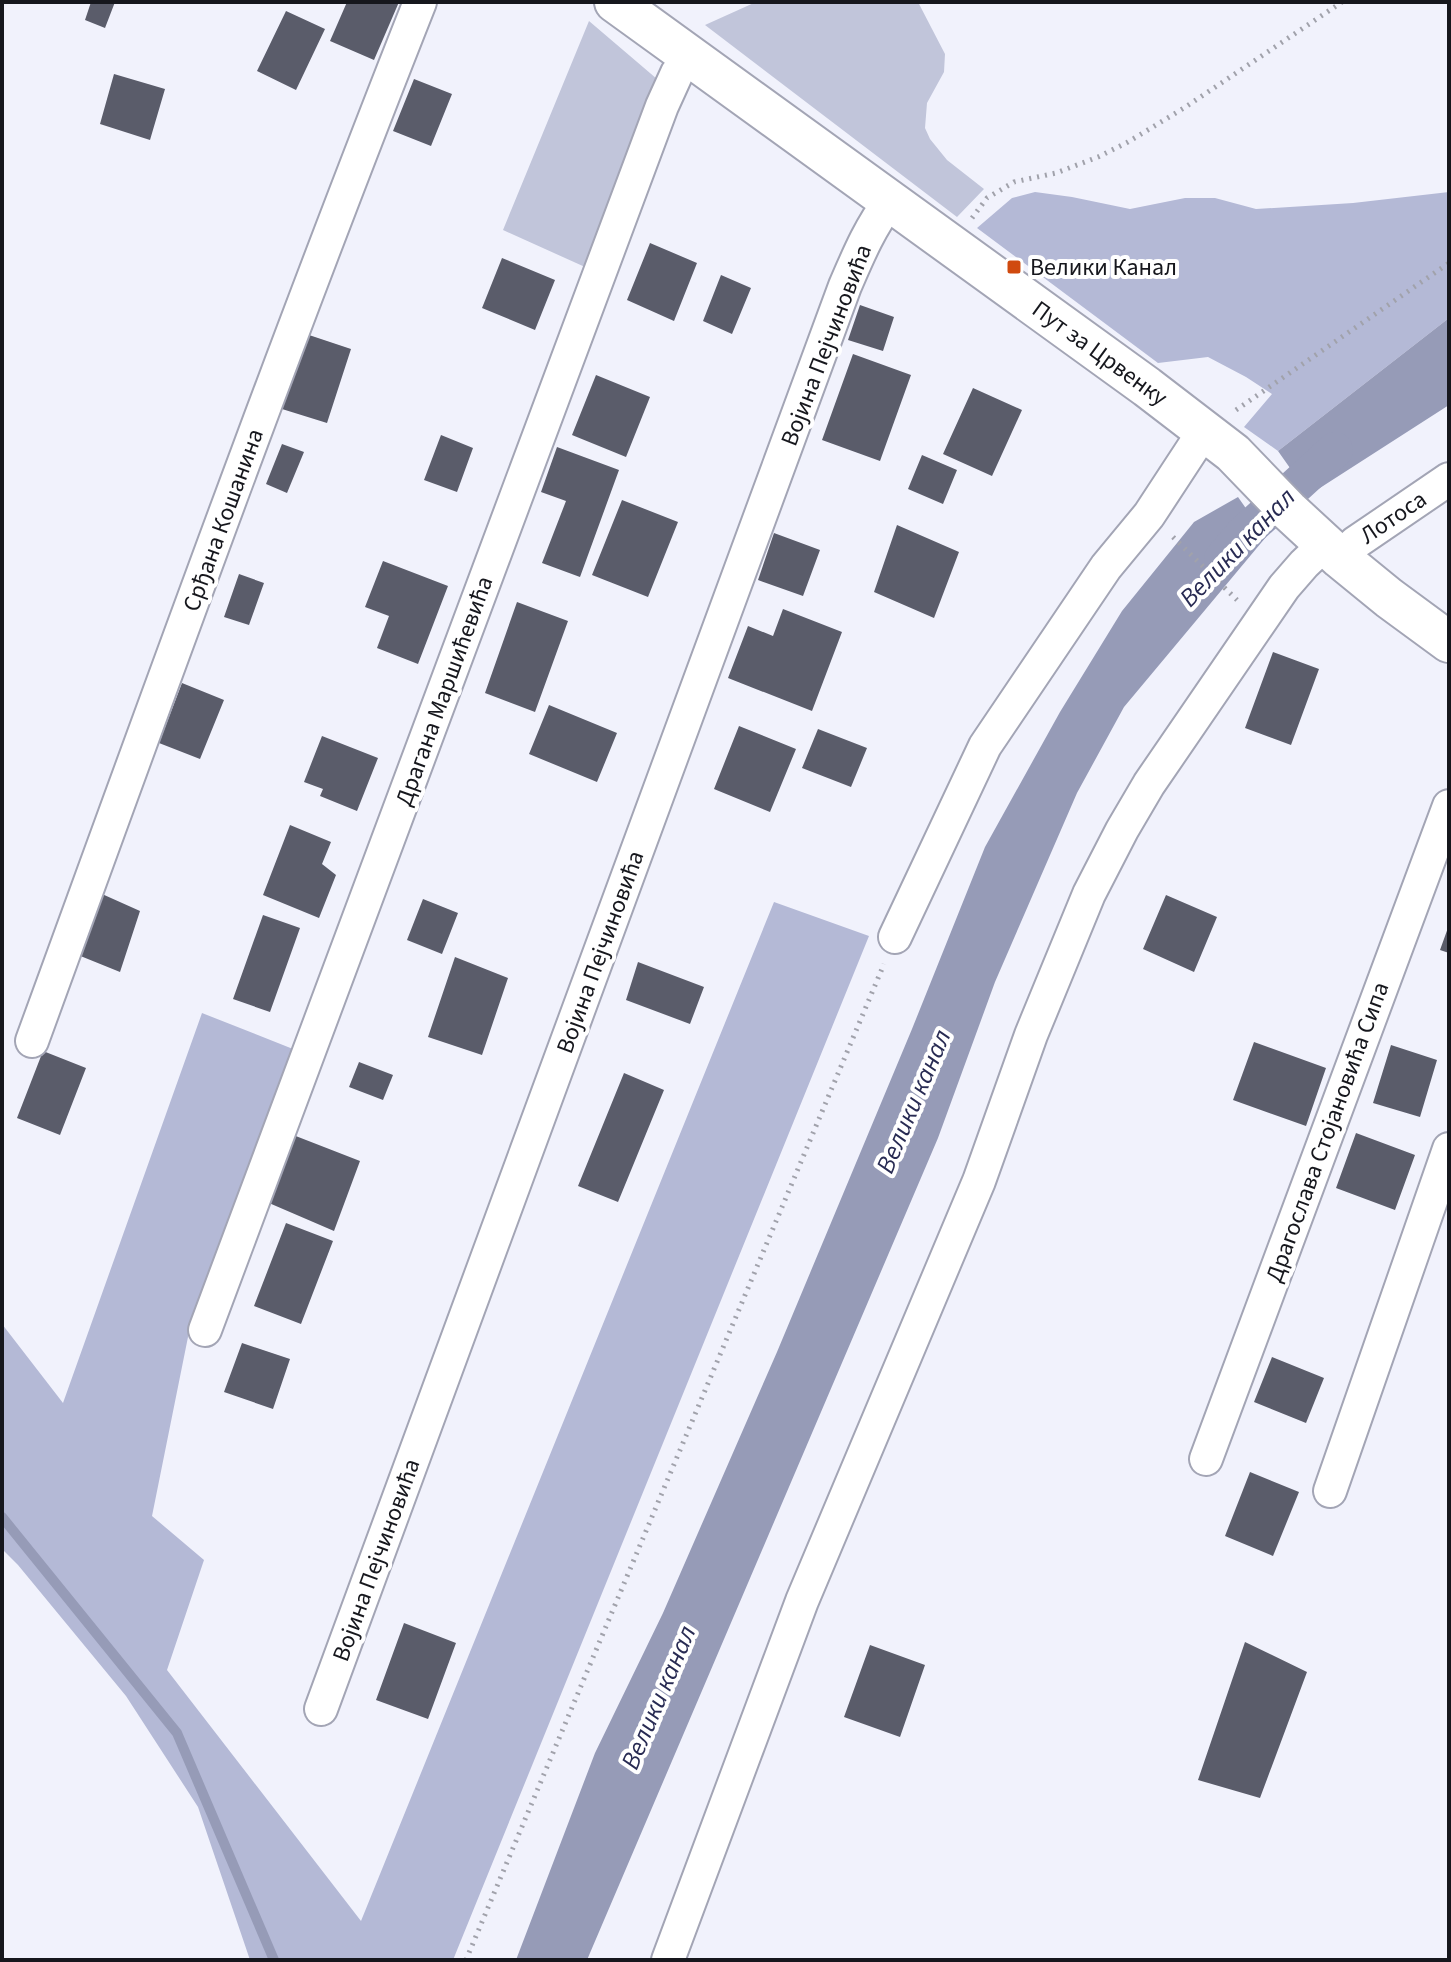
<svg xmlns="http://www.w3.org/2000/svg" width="1451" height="1962" font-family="'Source Sans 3',sans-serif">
<rect width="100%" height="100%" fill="#f1f2fc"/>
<!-- green -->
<path fill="#c1c5da" d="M756 2H918L945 54 944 72 927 103 925 128 930 139 947 160 984 189 957 217 705 25Z
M589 21 657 79 585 267 503 230Z"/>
<!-- forest -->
<path fill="#b4b9d6" d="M1035 192 1072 197 1130 209 1185 198H1215L1256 209 1353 203 1449 192V318L1278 451 1244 427 1272 394 1246 377 1208 357 1158 363 977 228 1012 198Z
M774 902 869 936 453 1960H250L198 1807 126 1696 18 1565 2 1549V1324L63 1403 202 1013 293 1049 188 1337 152 1516 204 1560 167 1670 361 1921Z"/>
<!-- water -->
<path fill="#969bb7" d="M1449 318V405L1309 495 1278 451Z
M1238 497 1266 537 1124 707 1077 793 995 982 938 1138 587 1960H516L595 1753 663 1613 777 1352 912 1029 985 847 1060 712 1122 611 1194 522Z"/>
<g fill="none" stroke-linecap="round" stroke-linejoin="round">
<!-- stream -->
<path stroke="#969bb7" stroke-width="10" d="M2 1517 177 1733 274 1960"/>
<!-- canal -->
<path stroke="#969bb7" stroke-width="36" d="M1222 559 1244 533 1335 450"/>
</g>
<!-- building -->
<path fill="#5a5c6a" d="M91 2H115L105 28 85 20Z
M347 2H399L374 60 330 41Z
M286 11 325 29 296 90 257 71Z
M114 74 165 89 150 140 100 124Z
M414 79 452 94 431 146 393 131Z
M650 243 697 263 674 321 627 300Z
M502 258 555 280 535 330 482 308Z
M721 275 751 288 732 334 703 321Z
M860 305 894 317 883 351 848 340Z
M306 334 351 349 327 423 282 409Z
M853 354 911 375 880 461 822 440Z
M596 375 650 397 626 457 572 435Z
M973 388 1022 410 992 476 943 454Z
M441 435 473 448 457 492 424 480Z
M282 444 304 452 287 493 266 484Z
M557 447 619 470 580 577 542 563 566 501 541 492Z
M922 455 957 470 943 504 908 489Z
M622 500 678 522 648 597 592 575Z
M897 525 959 552 934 618 874 592Z
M774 533 820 550 803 596 758 580Z
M383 561 448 586 418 664 377 648 389 616 365 607Z
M239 574 264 583 249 625 224 617Z
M517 602 568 621 535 712 485 693Z
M783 609 842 632 812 711 728 678 748 626 773 636Z
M1273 652 1319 669 1291 745 1245 728Z
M182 683 224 700 200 759 159 743Z
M549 705 617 733 597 782 529 754Z
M739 726 796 749 770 812 714 789Z
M818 729 867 748 851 787 802 768Z
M322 736 378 758 357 811 320 796 323 789 304 782Z
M290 825 331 842 322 864 336 875 319 918 263 895Z
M102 894 140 911 120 972 78 955Z
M1166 895 1217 917 1194 972 1143 949Z
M423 899 458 913 442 954 407 940Z
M263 915 300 928 270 1012 233 999Z
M1449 925V953L1440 950Z
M455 957 508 978 482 1055 428 1037Z
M638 962 704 987 690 1024 626 1000Z
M1254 1042 1326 1068 1306 1126 1233 1100Z
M1391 1045 1437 1060 1420 1117 1373 1103Z
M43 1051 86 1068 60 1135 17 1118Z
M359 1062 393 1075 383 1100 349 1087Z
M624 1073 664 1090 618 1202 578 1186Z
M288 1133 360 1161 334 1231 262 1200Z
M1356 1133 1415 1155 1395 1210 1336 1188Z
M286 1223 333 1241 301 1324 254 1306Z
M242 1343 290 1359 273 1409 224 1392Z
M1272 1357 1324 1378 1306 1423 1254 1402Z
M1250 1472 1299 1492 1273 1556 1225 1536Z
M404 1623 456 1643 428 1719 376 1700Z
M1245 1642 1307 1672 1260 1798 1198 1780Z
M870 1645 925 1665 900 1737 844 1717Z"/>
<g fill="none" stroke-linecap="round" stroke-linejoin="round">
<!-- minor casing -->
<g stroke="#a3a5b5" stroke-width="36">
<path id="minor" d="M1340 558 1355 543 1449 479
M895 937 985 746 1106 567 1149 515 1204 431
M32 1041C159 693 284 345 420 2
M205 1330 662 106 677 73 690 55
M1206 1459 1449 806
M1330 1491 1449 1149
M321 1709 845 286C858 256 870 227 890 201
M668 1960 802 1601 979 1181 1031 1035 1089 894 1122 830 1149 784 1284 587 1304 564 1325 544"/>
</g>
<!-- tertiary casing -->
<g stroke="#a3a5b5" stroke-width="44">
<path id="tertiary" d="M615 2 1147 387 1233 453 1288 510 1340 558 1389 598 1449 642"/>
</g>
<!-- path -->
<path stroke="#a1a2ab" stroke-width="5" stroke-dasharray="2 6" stroke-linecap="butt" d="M972 218 987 198 1014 182 1056 173 1098 157 1128 142 1184 108 1342 2
M1236 410 1449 263
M1173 537 1237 600
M466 1960 884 964"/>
<!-- minor -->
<use href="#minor" stroke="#fff" stroke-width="32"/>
<!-- tertiary -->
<use href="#tertiary" stroke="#fff" stroke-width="40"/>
</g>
<!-- markers -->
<rect fill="#d04a0f" stroke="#fff" stroke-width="3" x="1006" y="259" width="16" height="16" rx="4"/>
<g text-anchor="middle" stroke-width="8" stroke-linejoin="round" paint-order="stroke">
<!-- poi labels -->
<g font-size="24" fill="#16171d" stroke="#fff" text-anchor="start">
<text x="1030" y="275">Велики Канал</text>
</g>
<!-- street labels -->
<g font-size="24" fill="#16171d" stroke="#fff">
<text transform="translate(826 345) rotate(-69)" y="8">Војина Пејчиновића</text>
<text transform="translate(1100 353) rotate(36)" y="8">Пут за Црвенку</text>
<text transform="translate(1393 517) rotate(-34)" y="8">Лотоса</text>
<text transform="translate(223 520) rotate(-70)" y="8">Срђана Кошанина</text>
<text transform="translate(444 691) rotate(-70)" y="8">Драгана Маршићевића</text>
<text transform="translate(600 952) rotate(-70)" y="8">Војина Пејчиновића</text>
<text transform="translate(1327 1132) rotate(-70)" y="8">Драгослава Стојановића Сипа</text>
<text transform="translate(376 1560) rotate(-70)" y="8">Војина Пејчиновића</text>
</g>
<!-- water labels -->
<g font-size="26" font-style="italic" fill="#282b53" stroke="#fff">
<text transform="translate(1237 547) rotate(-46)" y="9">Велики канал</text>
<text transform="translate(913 1101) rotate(-67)" y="9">Велики канал</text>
<text transform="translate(658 1697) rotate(-67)" y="9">Велики канал</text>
</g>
</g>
<!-- border -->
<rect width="1451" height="1962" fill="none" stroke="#16171d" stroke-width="8"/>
</svg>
